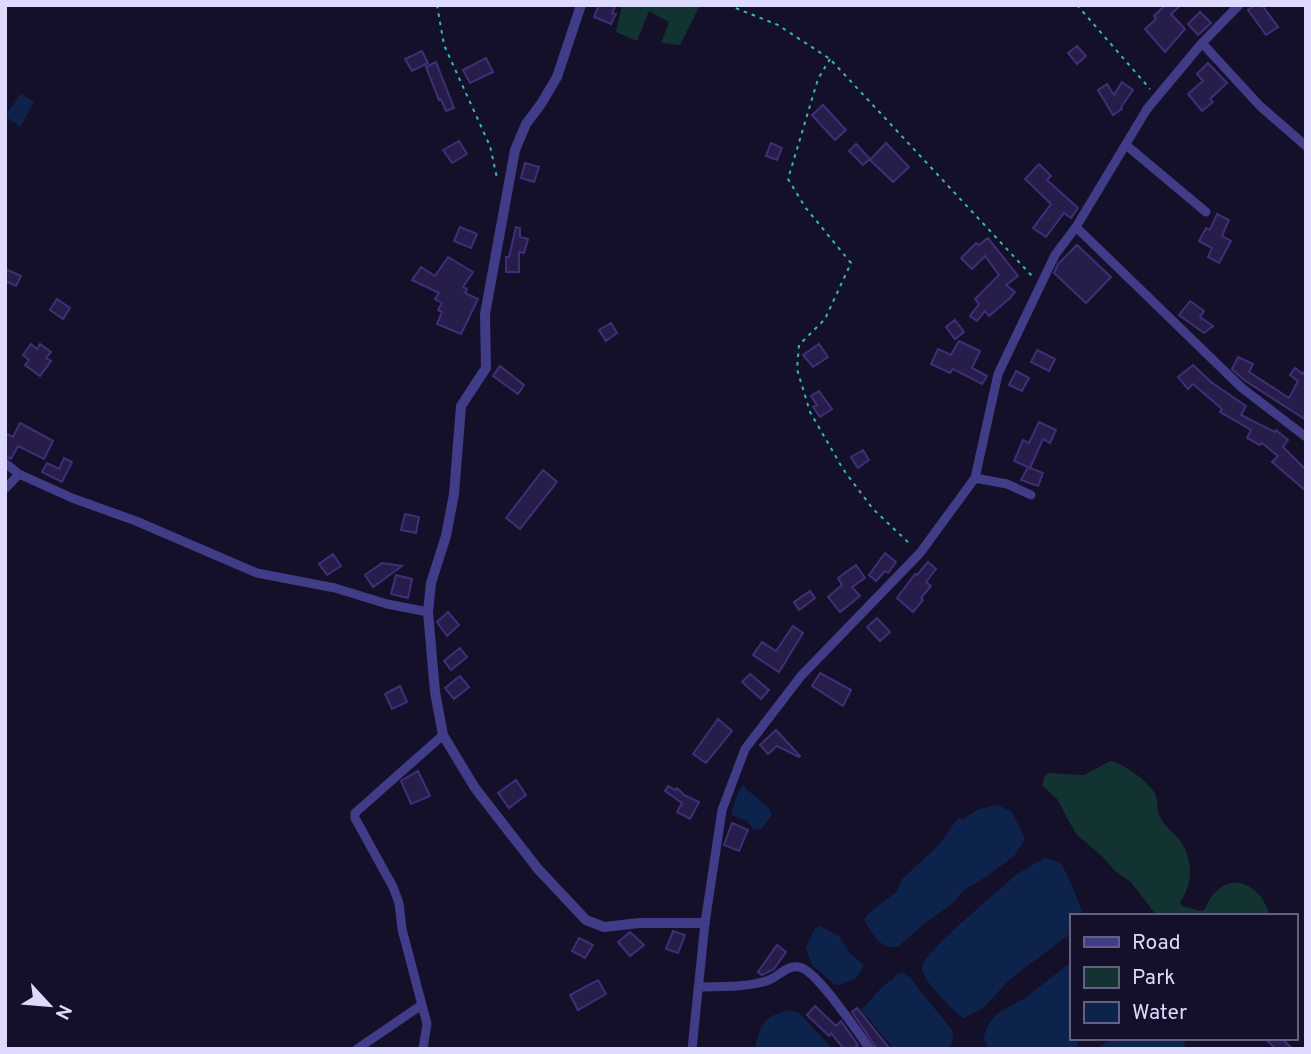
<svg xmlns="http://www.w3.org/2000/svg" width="1311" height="1054" font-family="Overpass,sans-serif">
<rect width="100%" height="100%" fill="#151029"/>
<!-- green -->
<path fill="#133332" d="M622 5H700L680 45 661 43 669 22 649 11 637 41 616 32Z
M1110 761C1122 762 1152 784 1156 796 1158 803 1157 810 1160 817 1164 825 1172 831 1178 838 1193 856 1194 883 1180 902L1182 906 1201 911 1205 909C1215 883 1239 872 1260 896 1265 901 1267 909 1270 916H1157L1131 882 1115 871 1102 856 1076 834 1057 799 1042 785 1045 776 1049 773 1084 775Z"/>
<!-- water -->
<path fill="#0d234b" d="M21 94 34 102 20 127 5 116Z
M744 784 745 788 769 808 772 815 760 830 753 829 748 821 731 815 738 792Z
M998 805 1012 812 1025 839 1015 855 986 877 964 890 953 903 924 924 898 947C880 950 872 933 864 920L869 913 896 892 902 879 938 846 958 818 963 819 979 809Z
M1044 858C1049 859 1055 860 1060 863 1066 869 1081 907 1083 916H1071V933L1010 979 982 1009 963 1018C951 1008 925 984 922 969 919 956 995 894 1008 882 1018 872 1032 866 1044 858Z
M820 926 839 936 849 952 864 965 856 978 839 985 834 984 812 965 806 948 815 928Z
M1071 962V1038H1080L1077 1047 989 1049 983 1038 989 1023 998 1013 1025 998Z
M902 972 910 978 952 1030 953 1040 949 1049H894L861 1010C870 1002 884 982 894 979L895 975Z
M789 1010 799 1013 833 1049H755C761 1022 764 1017 789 1010Z
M1113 1038H1184L1185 1049H1096Z"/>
<!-- building -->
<path fill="#261d4a" stroke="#3e2f76" stroke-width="2" d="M599 5H616L612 13 616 14 611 24 594 17Z
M1165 5H1181L1171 14 1185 29 1165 52 1145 29 1156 19 1154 16Z
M1255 5H1262L1278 27 1266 35 1248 10Z
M1200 12 1211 23 1198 35 1188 24Z
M1077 46 1086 56 1077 64 1068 53Z
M422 51 428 63 412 71 405 59Z
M486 58 493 72 470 83 463 70Z
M436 62 454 108 446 111 441 99 439 100 426 67Z
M1208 63 1227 83 1210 99 1213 102 1202 111 1188 94 1203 81 1197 74Z
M1122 82 1133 90 1121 107 1122 109 1113 115 1098 90 1107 84 1114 95Z
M823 105 846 130 835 140 812 115Z
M459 141 467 154 452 163 443 150Z
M771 143 782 148 777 160 766 156Z
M886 143 909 167 893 182 870 160Z
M856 144 870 159 863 165 849 151Z
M525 163 539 167 534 182 521 178Z
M1039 164 1051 176 1047 180 1078 208 1071 218 1064 213 1046 237 1033 228 1051 204 1025 179Z
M1217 214 1229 220 1222 236 1231 241 1219 263 1208 257 1212 248 1199 241 1206 228 1210 230Z
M460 227 477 234 471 248 454 241Z
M516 227 520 228V237L528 239 524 253 519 252V272H506V257H509Z
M988 238 1018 276 1006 285 1015 292 1010 298 989 316 985 311 977 321 970 316 979 304 975 299 999 275 985 256 972 269 961 258 976 243 979 245Z
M1077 245 1111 277 1086 303 1054 273 1058 264Z
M448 257 473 272 463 287 467 289 465 293 478 299 461 334 437 324 442 312 438 310 442 303 435 299 439 293 412 280 421 267 435 276Z
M5 269 21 276 16 286 5 281Z
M57 299 70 308 63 319 50 310Z
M1190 301 1204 311 1200 317 1213 326 1204 333 1179 315Z
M955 320 964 332 955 339 946 327Z
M611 323 617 333 606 341 599 330Z
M959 341 980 351 972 368 987 376 982 384 953 369 950 373 931 364 938 349 951 355Z
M31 344 37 349 40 344 51 352 46 358 51 361 40 376 25 365 29 360 23 355Z
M819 344 828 357 813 367 803 355Z
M1037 350 1055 359 1049 371 1031 362Z
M1238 357 1253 364 1249 372 1289 398 1298 381 1290 375 1295 368 1303 374 1306 369V420L1244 380 1232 369Z
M1193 365 1211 382 1246 406 1241 415 1275 432 1276 430 1288 440 1283 447 1306 470V491L1272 462 1278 456 1262 443 1260 445 1247 438 1251 430 1220 412 1222 409 1193 384 1188 389 1178 377Z
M500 366 524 385 518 394 493 376Z
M1016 371 1029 378 1022 391 1009 385Z
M819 391 832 409 820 417 813 407 817 405 811 396Z
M1039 422 1056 430 1050 443 1043 439 1030 468 1043 473 1038 486 1021 480 1028 467 1014 461 1023 440 1029 443Z
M20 423 53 441 44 459 18 446 11 459 5 456V433L13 437Z
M863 450 869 460 858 468 851 457Z
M64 458 72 462 62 482 42 472 47 463 59 469Z
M543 470 557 482 520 529 506 518Z
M405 514 419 517 416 533 401 530Z
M885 553 896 562 888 573 885 571 876 581 869 575Z
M333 554 341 566 327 575 319 564Z
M928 562 936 569 926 582 931 586 921 598 923 600 913 612 897 598 915 574 917 575Z
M382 563 402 566 373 587 365 575Z
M856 565 865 578 852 587 860 596 840 612 828 597 842 585 838 578Z
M396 575 412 579 408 598 391 594Z
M810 591 815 598 799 610 794 602Z
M448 612 459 625 447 636 437 622Z
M877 618 890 632 880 641 867 627Z
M793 626 803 633 779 672 753 655 762 642 776 651Z
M460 648 467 657 451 670 444 661Z
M820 673 851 690 843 706 812 686Z
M750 674 769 690 761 699 742 682Z
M460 676 469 687 454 699 445 688Z
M400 686 407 702 392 709 385 694Z
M718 719 732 731 706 763 693 754Z
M776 730 800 756 799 757 777 746 768 754 760 745Z
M418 771 430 796 411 804 401 781Z
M516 780 526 795 509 808 498 793Z
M668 786 675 790 677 788 684 795 699 802 690 819 677 812 682 803 665 791Z
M732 823 748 830 739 851 724 845Z
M673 931 685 935 678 953 666 949Z
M630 932 644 945 630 956 618 942Z
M579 938 593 945 585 958 572 951Z
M777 945 786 952 774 969 762 975 758 972Z
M598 980 606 994 578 1010 570 995Z
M815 1006 836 1026 841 1021 858 1045 853 1049H844L831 1033 829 1036 807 1015Z
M857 1008 890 1049H877L852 1012Z
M1264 1038H1281L1293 1049H1276Z"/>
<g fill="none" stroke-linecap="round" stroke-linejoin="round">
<!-- path -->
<path stroke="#31bab4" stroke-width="2" stroke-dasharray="3.5 5" stroke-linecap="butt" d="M437 5 444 45 490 146 497 178
M728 5 778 25 830 59 1032 276
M1077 5 1150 89
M830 59 818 79 788 179 805 207 851 263 825 319 799 345 797 369 810 412 843 469 873 509 911 545"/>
<!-- minor -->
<path stroke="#403c87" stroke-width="9" d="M1202 43 1260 106 1306 146
M1126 145 1206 212
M1076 227 1242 388 1306 437
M5 463 19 474 72 498 136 521 257 573 335 588 387 604 428 612
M975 478 1007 484 1031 495
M5 489 19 474
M698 987C721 986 747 988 769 980 779 976 787 965 799 967 816 969 858 1033 870 1049
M357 1049 420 1006
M423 1049 427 1024 402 929 399 903 393 887 355 818V813L443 735
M692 1049 705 923 722 810 745 749 801 676 920 553 975 478 998 374 1055 255 1076 227 1147 109 1202 43 1239 5"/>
<!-- tertiary -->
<path stroke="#403c87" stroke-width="10" d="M581 5 557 77 541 104 526 124 515 150 485 314 486 368 461 406 454 494 446 536 431 583 428 612 435 692 443 735 475 788 538 869 586 920 604 927 639 923H705"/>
</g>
<!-- border -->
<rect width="1311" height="1054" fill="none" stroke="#ded9ff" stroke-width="14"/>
<!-- legend -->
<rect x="1070" y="914" width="228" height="126" fill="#151029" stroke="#65607f" stroke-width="2"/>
<rect x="1084" y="937" width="35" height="10" fill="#403c87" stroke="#65607f" stroke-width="2"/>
<text x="1132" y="949" font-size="21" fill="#ded9ff">Road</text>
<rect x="1084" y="967" width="35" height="21" fill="#133332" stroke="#65607f" stroke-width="2"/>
<text x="1132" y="984" font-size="21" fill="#ded9ff">Park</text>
<rect x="1084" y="1002" width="35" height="21" fill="#0d234b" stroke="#65607f" stroke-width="2"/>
<text x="1132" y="1019" font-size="21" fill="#ded9ff">Water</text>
<!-- north arrow -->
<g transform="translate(49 1005) rotate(116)" stroke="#151029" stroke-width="5" paint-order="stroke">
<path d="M0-5L12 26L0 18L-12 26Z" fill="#ded9ff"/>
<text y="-10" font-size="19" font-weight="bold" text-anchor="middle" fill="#ded9ff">N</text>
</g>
</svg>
